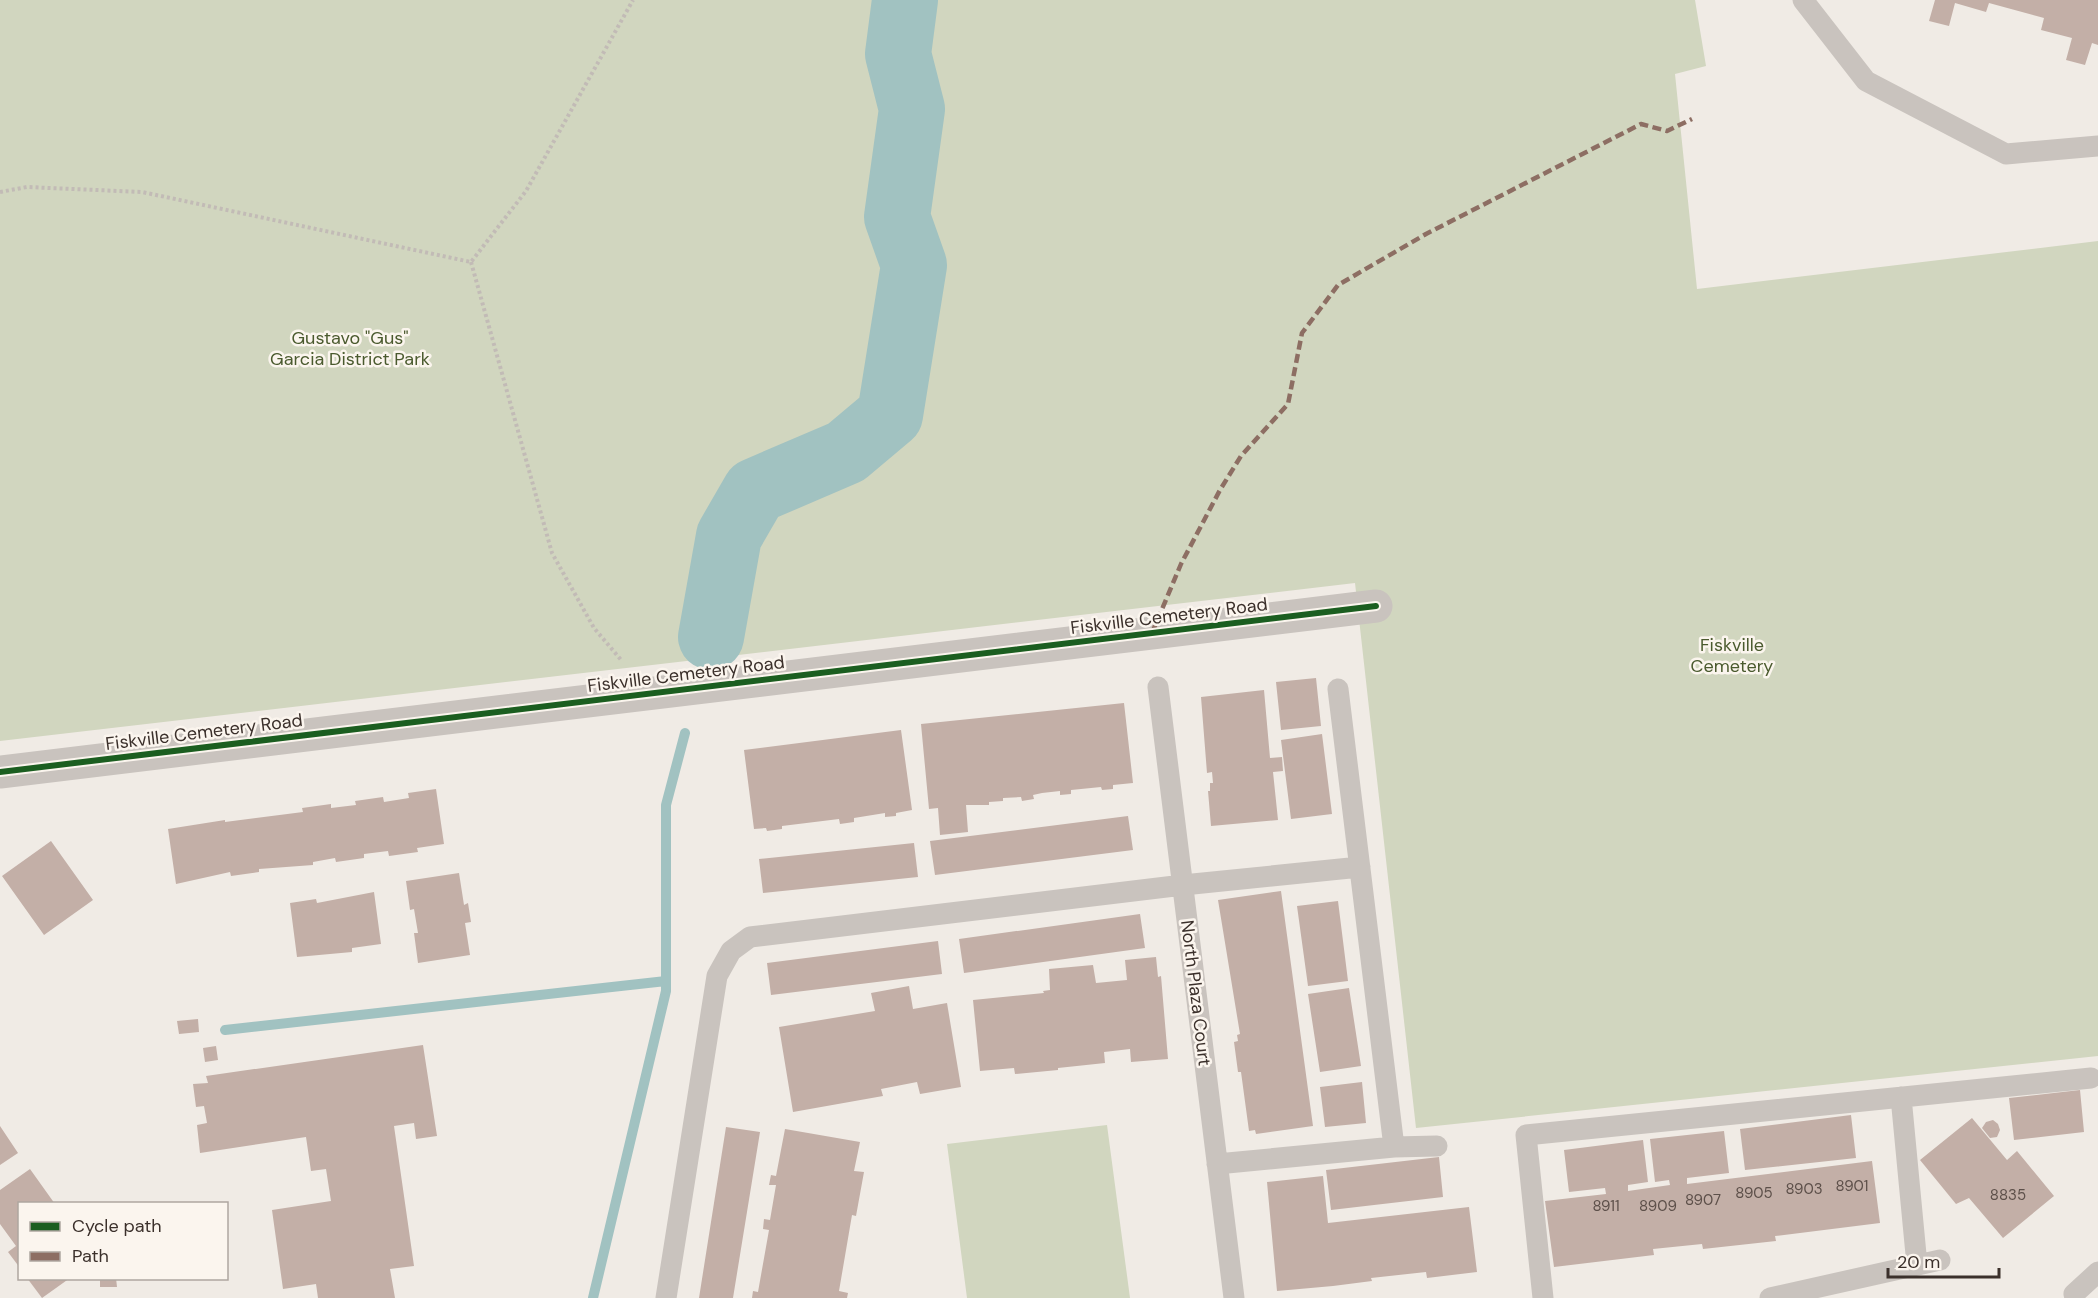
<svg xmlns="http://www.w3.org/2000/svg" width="2098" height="1298" font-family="'DM Sans',sans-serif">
<rect width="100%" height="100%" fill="#f0ebe5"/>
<!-- green -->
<path fill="#d1d6bf" d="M0 0H1695L1706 66 1675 74 1697 289 2098 241V1056L1416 1128 1355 583 0 741Z
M1107 1125 1130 1298H967L947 1144Z"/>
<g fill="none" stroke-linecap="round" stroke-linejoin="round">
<!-- stream -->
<path stroke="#a1c2c1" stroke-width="10" d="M225 1030 666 981
M593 1298 666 991V805L685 733"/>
<!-- river -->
<path stroke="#a1c2c1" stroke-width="66" d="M711 637 729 536 755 491 846 452 890 415 914 265 897 217 912 109 898 54 905 0"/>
</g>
<!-- building -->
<path fill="#c3afa7" d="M1935 0H2098V45L2092 43 2085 65 2066 60 2072 38 2041 30 2044 18 1989 3 1986 12 1955 3 1949 26 1929 21Z
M1316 678 1321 726 1281 730 1276 682Z
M1264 690 1270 758 1282 757 1283 771 1273 772 1278 820 1211 826 1208 791H1210V783H1213L1212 772 1207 773 1201 697Z
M1124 703 1133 783 1113 785V789L1102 790 1101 787 1071 790V794L1060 795V791L1042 793 1033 795 1034 799 1022 801 1021 797 1003 798V801L989 802V805H966L968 832 940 835 938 808 929 809 921 724Z
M901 730 912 810 896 813V816L885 817V813L854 818V822L840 824 839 819 782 826V829L767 831 766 828 754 829 744 750Z
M1322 734 1332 814 1291 819 1281 740Z
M436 789 444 844 417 848 418 852 389 856 388 851 364 854V858L336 862 335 858 313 862V865L259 869V872L231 876 230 872 176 884 168 829 225 820V822L303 812 302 808 331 804V808L356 805 355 801 383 797 384 802 409 798 408 793Z
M1128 816 1133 850 935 875 930 841Z
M51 841 93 900 44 935 2 876Z
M914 843 918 877 763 893 759 859Z
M459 873 464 905 468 903 471 922 465 923 470 955 418 963 414 933H418L414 909 410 910 406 881Z
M1281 891 1313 1126 1256 1134 1255 1130 1249 1131 1241 1072H1238L1234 1042 1238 1041 1237 1035 1240 1034 1218 900Z
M374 892 381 944 352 948V952L297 957 290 903 316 899 317 903Z
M1338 901 1348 981 1308 986 1297 906Z
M1140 914 1145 948 964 973 959 939Z
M938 941 942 974 771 995 767 963Z
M1156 957 1158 977 1161 976 1168 1059 1131 1062 1130 1049 1104 1052 1105 1063 1058 1068V1070L1015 1074 1014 1068 980 1071 973 1000 1044 993 1043 991 1050 990 1049 969 1093 965 1096 983 1127 980 1125 960Z
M909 986 913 1009 947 1003 961 1087 920 1094 917 1082 881 1089 883 1096 793 1112 779 1027 875 1011 871 993Z
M1349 988 1361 1066 1320 1072 1308 994Z
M198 1019 199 1032 179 1034 177 1021Z
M423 1045 437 1136 416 1139 414 1123 394 1126 414 1266 390 1269 395 1298H318L316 1284 283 1289 272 1210 331 1201 326 1169 311 1171 306 1137 200 1153 197 1125 207 1123 204 1106 196 1107 193 1084 208 1083 206 1076Z
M216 1046 218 1060 205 1062 203 1048Z
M1362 1082 1366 1123 1325 1127 1320 1087Z
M2080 1090 2084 1132 2014 1140 2009 1098Z
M1851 1115 1856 1158 1745 1170 1740 1129Z
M1972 1118 2007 1160 2017 1151 2054 1196 2003 1238 1969 1198 1956 1204 1920 1160Z
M1993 1120 1998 1124 2000 1130 1997 1137 1990 1138 1982 1128 1986 1122Z
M0 1126 18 1153 0 1165Z
M726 1127 760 1132 733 1298H699Z
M785 1129 860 1142 854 1171 864 1172 856 1216 852 1215 839 1291 848 1293 847 1298H752L753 1291 758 1292 769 1230 763 1229 764 1219 770 1220 776 1185H769L771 1175 776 1176Z
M1724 1131 1729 1173 1687 1178V1184L1872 1161 1880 1223 1775 1236 1776 1241 1703 1249 1702 1244 1653 1249 1654 1255 1554 1267 1545 1201 1606 1194 1605 1188 1569 1192 1564 1150 1643 1140 1648 1182 1628 1185V1191L1670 1185 1669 1180 1655 1182 1650 1139Z
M1439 1157 1443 1197 1331 1210 1326 1170Z
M30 1169 55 1204H20V1268L8 1252 16 1246 0 1224V1190Z
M1323 1176 1328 1223 1469 1207 1477 1272 1427 1278 1426 1272 1371 1278 1372 1281 1333 1286 1277 1291 1267 1182Z
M27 1278H70L42 1298Z
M100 1278H116L117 1287H100Z"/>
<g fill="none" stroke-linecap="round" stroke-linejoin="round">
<!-- path -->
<path stroke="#c2bbb6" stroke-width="4" stroke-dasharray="3 3" stroke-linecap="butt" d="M0 192 27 187 142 192 471 262 526 191 633 0
M471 262 552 553 594 628 622 661"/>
<!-- lane -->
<path stroke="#c9c3be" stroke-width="21" d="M1803 0 1866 81 2006 154 2098 146
M1158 687 1234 1298
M1338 689 1394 1147
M1901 1097 1917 1265
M1217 1164 1394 1147 1437 1146
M666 1298 717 976 731 951 750 937 1183 885 1360 867
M1543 1298 1526 1135 2091 1078
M1770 1298 1940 1260
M2075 1298 2074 1294 2098 1272"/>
<!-- street -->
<path stroke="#c9c3be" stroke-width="33" d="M0 772 1376 606"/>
<!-- quiet -->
<path stroke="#8d6e63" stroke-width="4.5" stroke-dasharray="9 4.5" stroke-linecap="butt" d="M1152 633 1181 564 1220 490 1241 456 1288 404 1302 333 1338 285 1426 234 1641 124 1667 131 1692 119"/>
<!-- cycleway casing -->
<g stroke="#fbf5ee" stroke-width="10">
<path id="cycleway" d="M0 772 1376 606"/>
</g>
<!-- cycleway -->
<use href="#cycleway" stroke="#1b5e20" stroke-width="6"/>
</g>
<g text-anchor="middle" stroke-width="5" stroke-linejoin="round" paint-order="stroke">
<!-- number labels -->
<g font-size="15" fill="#5d504a">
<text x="1852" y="1191">8901</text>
<text x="1804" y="1194">8903</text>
<text x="1754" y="1198">8905</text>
<text x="2008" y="1200">8835</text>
<text x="1703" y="1205">8907</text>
<text x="1606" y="1211">8911</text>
<text x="1658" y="1211">8909</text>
</g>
<!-- park labels -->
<g font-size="18" fill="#4a5a2e" stroke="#fbf5ee">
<text x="350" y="344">Gustavo "Gus"<tspan x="350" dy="21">Garcia District Park</tspan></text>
<text x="1732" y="651">Fiskville<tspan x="1732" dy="21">Cemetery</tspan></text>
</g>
<!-- street labels -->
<g font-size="18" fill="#3b302b" stroke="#fbf5ee">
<text transform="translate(1169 616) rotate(-7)" y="6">Fiskville Cemetery Road</text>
<text transform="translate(686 674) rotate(-7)" y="6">Fiskville Cemetery Road</text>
<text transform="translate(204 732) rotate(-7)" y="6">Fiskville Cemetery Road</text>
<text transform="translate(1196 993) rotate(83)" y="6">North Plaza Court</text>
</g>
</g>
<!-- legend -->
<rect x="18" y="1202" width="210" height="78" fill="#fbf5ee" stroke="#aea6a0" stroke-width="1.5"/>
<rect x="30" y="1222" width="30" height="9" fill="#1b5e20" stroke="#aea6a0" stroke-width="1.5"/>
<text x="72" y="1232" font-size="18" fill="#3b302b">Cycle path</text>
<rect x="30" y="1252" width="30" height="9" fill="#8d6e63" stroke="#aea6a0" stroke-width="1.5"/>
<text x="72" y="1262" font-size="18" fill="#3b302b">Path</text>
<!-- scale -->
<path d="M1888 1268v9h111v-9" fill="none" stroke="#3b302b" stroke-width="3"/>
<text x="1897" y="1268" font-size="18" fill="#3b302b" stroke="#fbf5ee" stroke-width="4.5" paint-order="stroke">20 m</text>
</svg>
